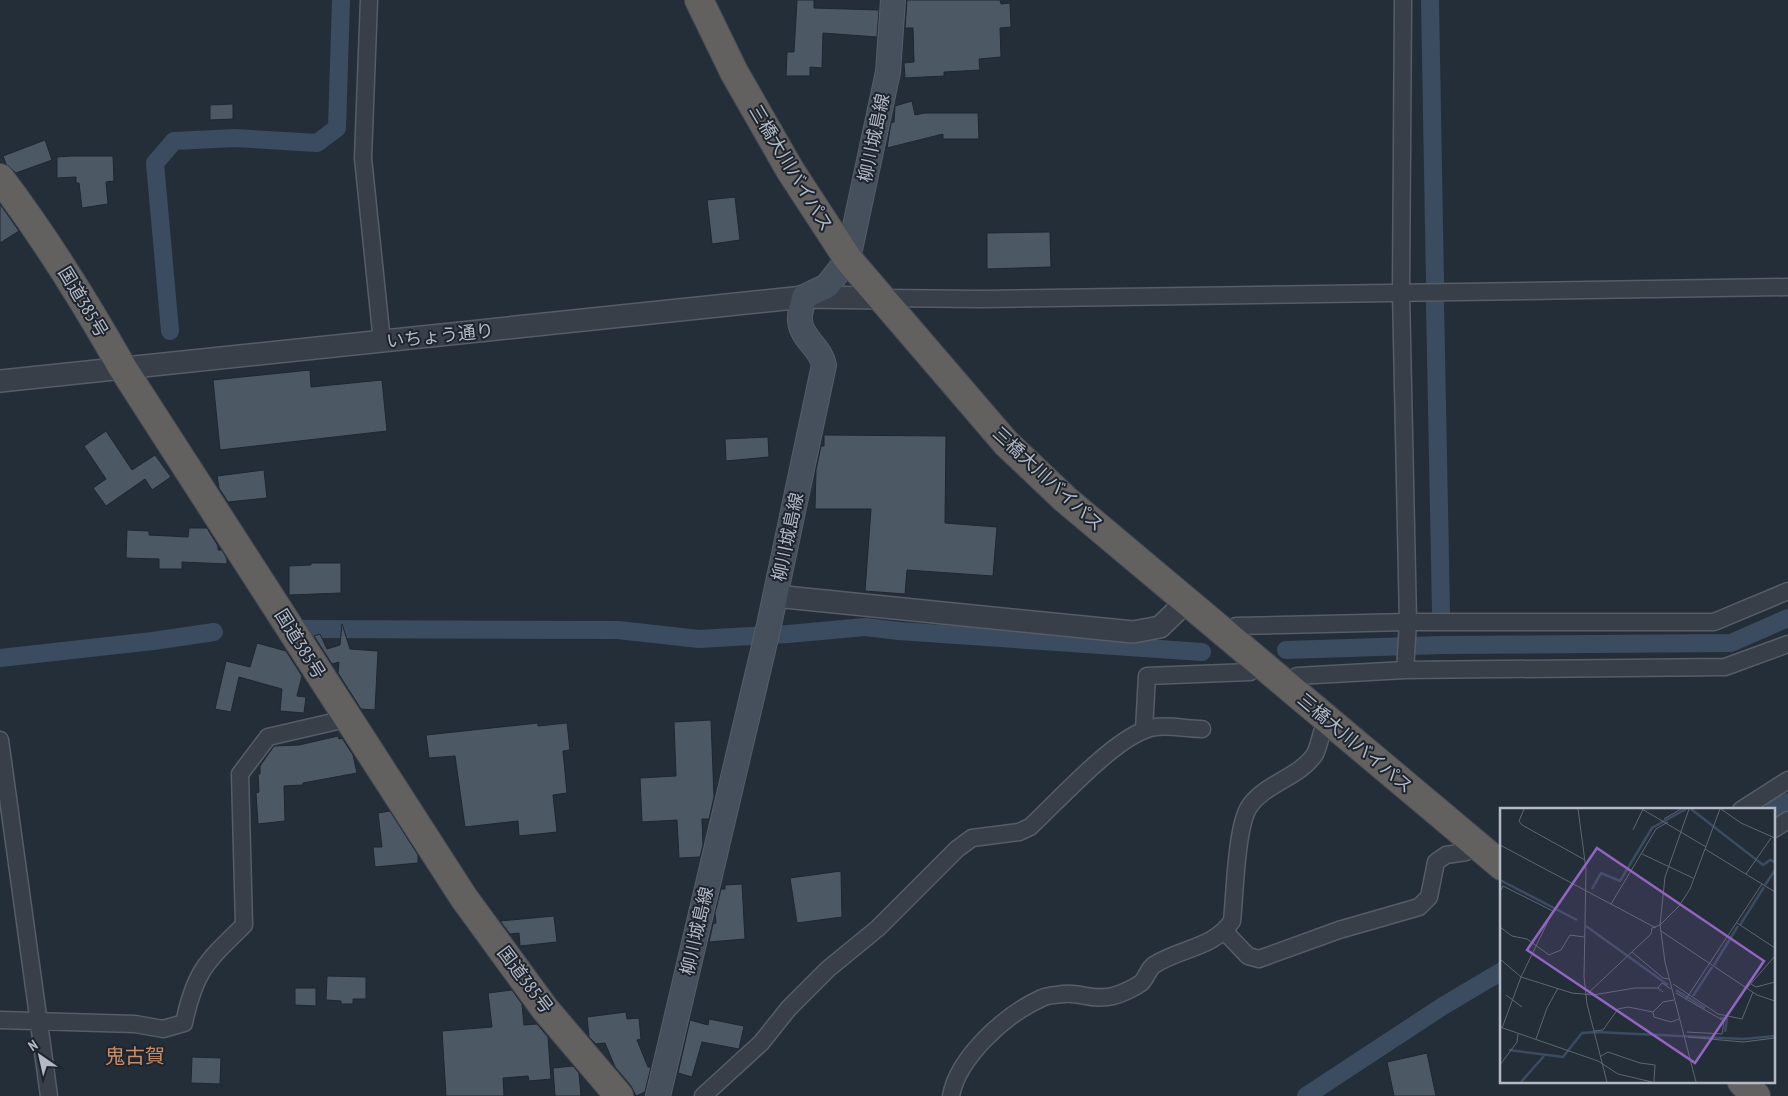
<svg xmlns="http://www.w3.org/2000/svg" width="1788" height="1096" font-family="'PT Sans Narrow','Noto Sans JP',sans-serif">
<rect width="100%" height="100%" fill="#242e39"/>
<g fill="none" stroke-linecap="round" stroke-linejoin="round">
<!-- canal -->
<path stroke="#3b4c60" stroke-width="18" d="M1430 0 1435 282
M1435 303 1441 611
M170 331 155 163 174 141 235 138 317 143 337 128 341 0
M300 629 618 630 699 639 788 634 865 627 899 631 1202 652
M1286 650 1441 645 1731 643 1788 618
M0 658 153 641 214 632
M1774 810 1788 802
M1306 1096 1443 1006 1502 971"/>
</g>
<!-- building -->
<path fill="#4c5864" stroke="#1f2630" d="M797 0H814V8L879 10 877 37 823 33 822 68 810 67V76H786L787 52H794Z
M907 0H1000L1001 4 1010 3 1011 27 1000 28 1001 57 979 59 980 70 944 72V76L905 78 904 63 914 62 913 28H905Z
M912 101 915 115 925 113H978L979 139H943V134L887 148 891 123 894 122 895 106Z
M233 104V119L210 120V105Z
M45 140 52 160 16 173 6 164 3 156Z
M72 156H113L114 181 106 182 108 204 82 208 79 183H76V177L57 178V157Z
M735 197 740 240 712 244 707 200Z
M0 204 19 231 0 243Z
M1050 232 1051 267 987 269V233Z
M310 370 311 387 382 380 387 431 220 450 213 380Z
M106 431 132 470 155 455 171 477 152 490 145 479 106 506 93 488 106 479 84 446Z
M824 435 946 436 945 523 997 527 993 576 907 570 905 594 865 591 871 509H815L816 470 821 446H824Z
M768 437 769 457 726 461 725 439Z
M264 470 267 498 228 502 219 488 217 476Z
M189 528H207L218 546V550H222L227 559V564L182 562V569H159V559L126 558 127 530 149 531V535L188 537Z
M311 563H341V593L289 595V566L311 565Z
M342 624 350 649 378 651 375 710 361 709 338 673 339 662 332 664 314 636 320 634 327 649 340 645Z
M257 643 286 651 302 676 297 696 306 697 304 713 280 711 282 689 239 677 231 712 215 709 226 661 250 667Z
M711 720 714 797 709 819H702L703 845 700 857 679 858 677 820 642 822 640 778 676 776 674 722Z
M538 723V726L567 723 570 750 563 751 567 793 553 795 557 832 519 836 518 821 465 827 455 756 429 758 426 735Z
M338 736 339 739 342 738 353 755 357 773 303 783V785L284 786 285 821 258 824 256 793 259 792 258 774H260V766L274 746 299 745Z
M390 811 418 855V863L375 867 373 847H382L378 813Z
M841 871 842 917 797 923 790 878Z
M742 884 745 939 709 942 713 924 716 923 715 913 721 889H725V885Z
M554 916 557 942 520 946 519 933 510 934 500 921Z
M327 976 366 977V999H353V1004H341V1001L326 1000Z
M295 988H316V1006L295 1005Z
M512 990 522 1004 524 1025 537 1024 548 1037 551 1079 529 1081 528 1076 503 1078 504 1096H446L442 1031 492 1027 488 993Z
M626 1012 627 1019 639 1018 641 1039 637 1040 648 1067H651L645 1092 636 1096 631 1086 615 1067 605 1043 596 1044 589 1037 587 1017Z
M709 1019 744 1026 739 1049 702 1042 692 1077 678 1073 690 1020 708 1025Z
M1427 1053 1436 1096H1394L1387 1062Z
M192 1057 221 1058 220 1084 191 1083Z
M573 1066 579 1073 581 1096H555L553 1068Z"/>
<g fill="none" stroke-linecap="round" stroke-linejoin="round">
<!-- minor casing -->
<g stroke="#565d67" stroke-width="19">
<path id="minor" d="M369 0 363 158 382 342
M881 298 982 299 1788 287
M1236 626 1408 622H1714L1788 591
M1405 670 1725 667 1788 644
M1297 676 1405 670 1408 622 1401 293 1403 0
M1144 730 1147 676 1250 672
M0 740 49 1096
M1741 810 1788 780
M1774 829 1788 820
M1225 932 1248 956 1259 959 1339 930 1419 907 1429 897 1436 862 1446 855 1466 852
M0 1020 135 1024 163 1029 184 1023C195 971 206 962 244 925L240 774 268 737 346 719
M703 1096 761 1043 789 1008 828 969 878 928 957 849 972 838 1019 832 1030 827C1058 801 1111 742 1145 730 1161 723 1185 729 1202 729
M951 1096C958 1057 1006 1014 1042 998 1048 995 1057 995 1064 994 1080 992 1093 1001 1113 996 1121 994 1134 988 1141 983 1146 979 1148 969 1154 965 1180 948 1214 948 1232 921 1235 894 1236 828 1249 807 1265 783 1299 778 1315 754 1318 748 1320 739 1322 732"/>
</g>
<!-- tertiary casing -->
<g stroke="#565d67" stroke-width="24">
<path id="tertiary" d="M0 381 804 297 881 298
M775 596 1133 632 1160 627 1187 601"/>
</g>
<!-- secondary casing -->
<g stroke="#565d67" stroke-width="26">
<path id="secondary" d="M658 1096 769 625 824 365C821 348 801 338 800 321 799 313 803 304 804 297L827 286 848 259 888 72 893 0"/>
</g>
<!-- trunk casing -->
<g stroke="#434a54" stroke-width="30">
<path id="trunk" d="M699 0 734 72 790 170 848 259 1006 443 1065 499 1502 866
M0 178C47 240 84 300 122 367L464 898 545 1009 619 1096
M1742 1082 1756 1096"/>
</g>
<!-- minor -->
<use href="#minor" stroke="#383f49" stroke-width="16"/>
<!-- tertiary -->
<use href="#tertiary" stroke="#383f49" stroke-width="21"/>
<!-- secondary -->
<use href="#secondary" stroke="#464f5c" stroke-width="24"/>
<!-- trunk -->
<use href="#trunk" stroke="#62615f" stroke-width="28"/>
</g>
<g text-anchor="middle" stroke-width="4" stroke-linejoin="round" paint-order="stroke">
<!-- street labels -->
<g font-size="18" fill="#b3bac5" stroke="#1d242e">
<text transform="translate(874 138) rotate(-78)" y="6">柳川城島線</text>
<text transform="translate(791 168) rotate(59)" y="6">三橋大川バイパス</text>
<text transform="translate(83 302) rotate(59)" y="6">国道385号</text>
<text transform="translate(440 336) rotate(-6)" y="6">いちょう通り</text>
<text transform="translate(1048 479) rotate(43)" y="6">三橋大川バイパス</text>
<text transform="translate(788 537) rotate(-78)" y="6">柳川城島線</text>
<text transform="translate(300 644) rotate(58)" y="6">国道385号</text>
<text transform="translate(1355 743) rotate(40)" y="6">三橋大川バイパス</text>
<text transform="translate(697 931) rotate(-77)" y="6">柳川城島線</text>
<text transform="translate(525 980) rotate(53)" y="6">国道385号</text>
</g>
<!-- quarter labels -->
<g font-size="20" fill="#ca8f68" stroke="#1d242e">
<text x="135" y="1063">鬼古賀</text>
</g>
</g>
<!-- overview -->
<g transform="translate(1500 808)">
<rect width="275" height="275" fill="#242e39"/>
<path fill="none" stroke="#3b4c60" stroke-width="2.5" d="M191 1 263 57 270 52 275 54M0 72 77 112M265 77 275 62M92 81 101 65 120 73 152 20 186 1M240 117 264 79M86 118 168 177M214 157 238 118M176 182 205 200M193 188 212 159M220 210 227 211 225 224M9 242 63 249 82 225 96 224 243 231 275 228M21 274 44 248"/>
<path fill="none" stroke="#5d6671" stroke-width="1" d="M24 1 19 13 22 17 85 52M78 1 86 61 84 169 87 196 107 274M142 1 206 39M189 1 165 69 160 117 165 154 196 274M221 1 241 15 275 30M164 11 181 1M133 22 143 1M0 37 156 120M205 41 275 84M142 46 193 70M246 66 271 30M0 84 3 78 53 103 21 169 2 220M111 96 156 21 168 14M237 115 275 140M0 119 12 128 27 131 49 147 61 142 70 127 84 129M161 123 257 187 275 193M132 144 163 170 169 171M0 151 21 169 72 185 93 187 135 180H158L163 184M173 176 218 206 242 211 253 184M251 176 256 179 275 174M158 180 162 175 171 181M247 180 275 148M176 185 186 191 262 76M6 187 22 199M86 187 151 126 152 120 160 117 179 98 190 81 220 1M186 191 224 213 222 226 187 224M153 204 163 194 174 192M0 219 98 253 118 266 152 274M94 223 103 222 118 201 128 199 153 204 154 209 171 214 179 211M188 229 243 234 275 230M36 231 47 200 58 180M101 248 108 244 140 255 155 257 154 274M0 257 17 234 18 226"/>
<path fill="#9165c1" fill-opacity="0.15" stroke="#9165c1" stroke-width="2.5" d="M97 40 264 153 195 255 27 142Z"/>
<rect width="275" height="275" fill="none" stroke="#b3bac5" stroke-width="2.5"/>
</g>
<!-- north arrow -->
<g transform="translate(40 1056) rotate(326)" stroke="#1d242e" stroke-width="4" paint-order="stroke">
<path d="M0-4L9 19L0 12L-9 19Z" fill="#b3bac5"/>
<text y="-8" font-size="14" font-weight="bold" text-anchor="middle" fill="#b3bac5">N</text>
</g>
</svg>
